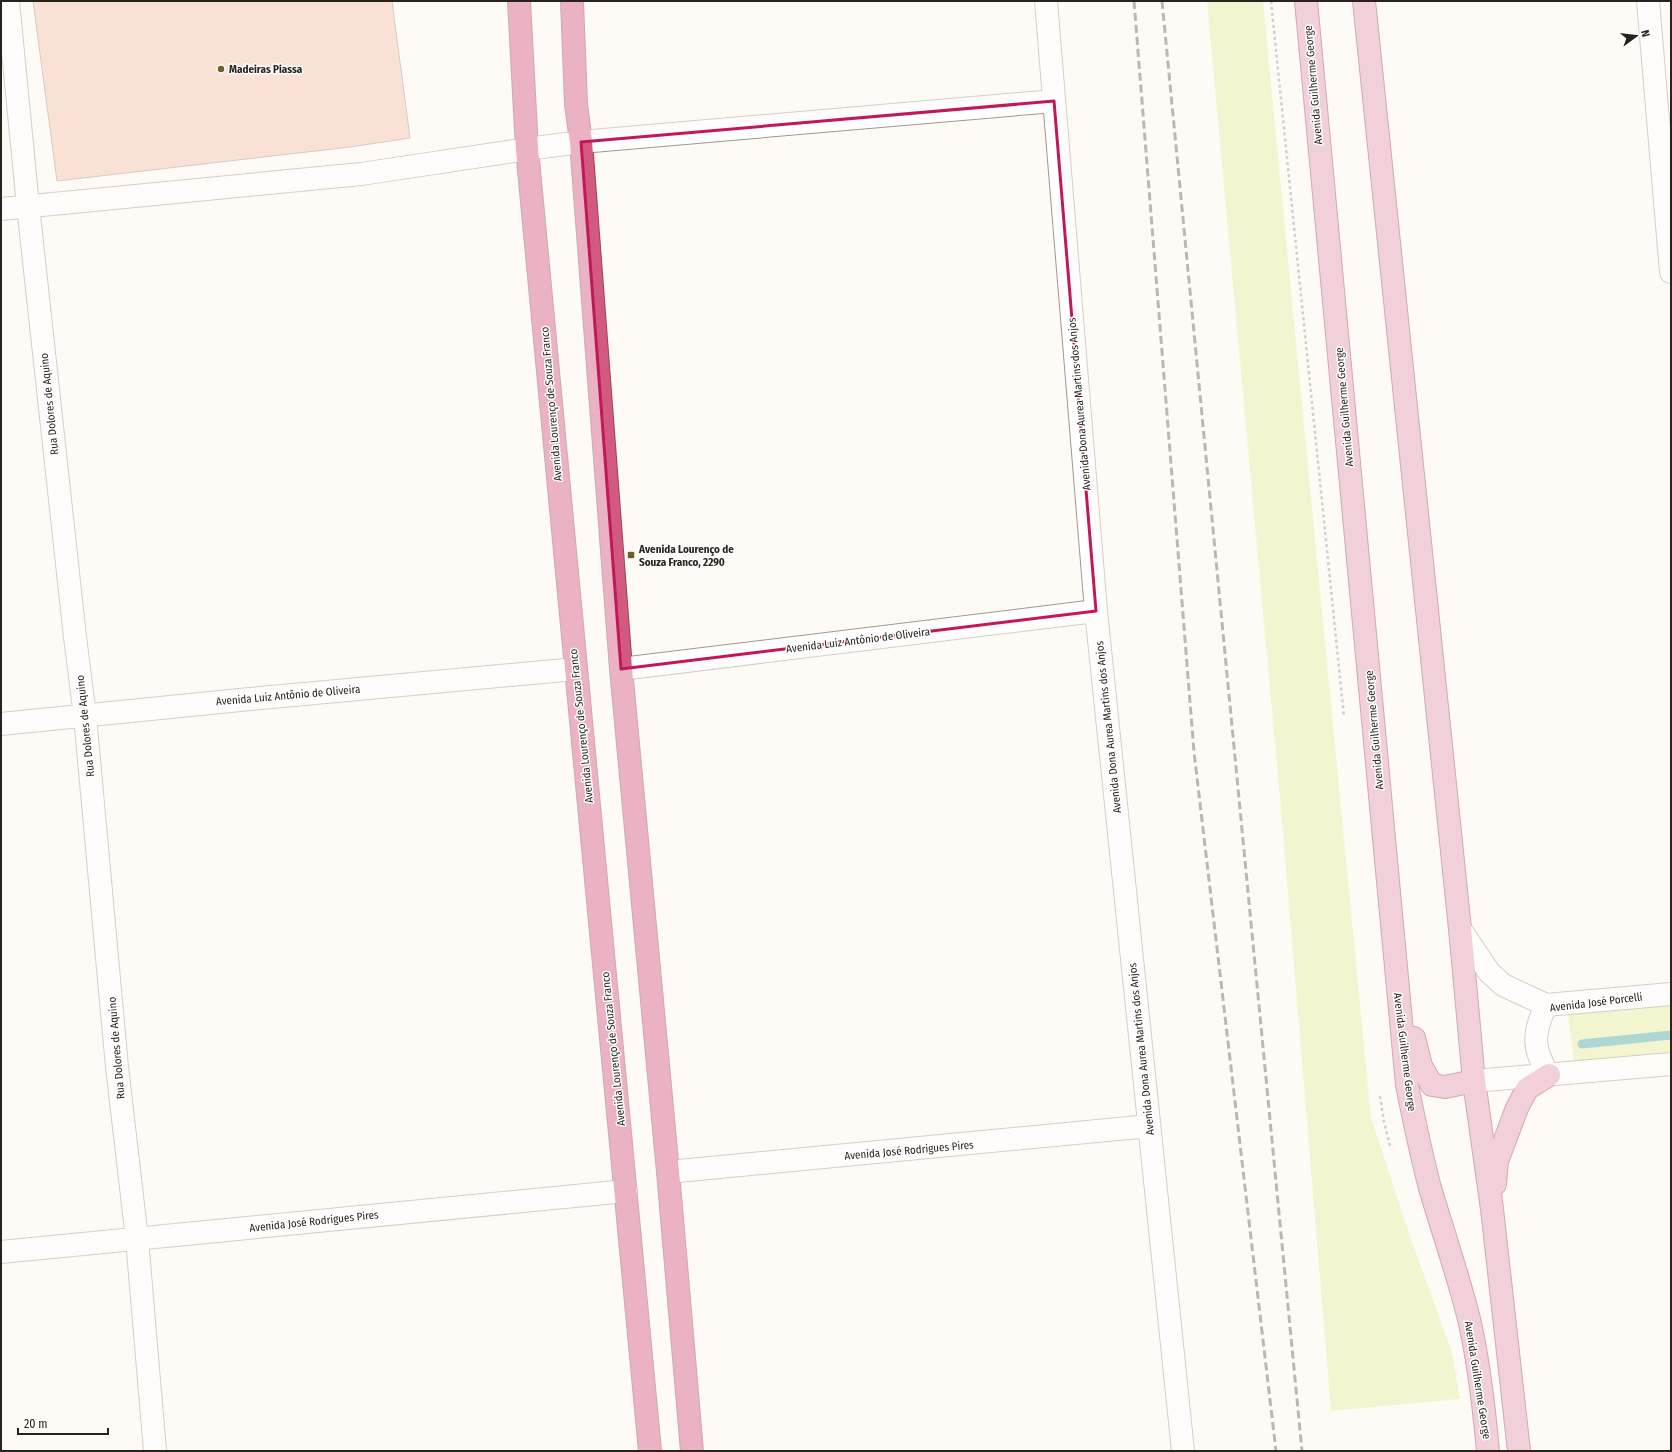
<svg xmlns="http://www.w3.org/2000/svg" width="1672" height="1452" font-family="'Fira Sans Condensed',sans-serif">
<rect width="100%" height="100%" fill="#fefbf7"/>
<!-- green -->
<path fill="#e7ed9f" d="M1207 1H1263L1371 1118 1410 1236 1452 1353 1460 1399 1331 1411 1281 809Z
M1671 1005V1052L1574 1062 1568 1014Z"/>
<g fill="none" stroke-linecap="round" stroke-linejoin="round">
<!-- stream -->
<path stroke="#4ca8ac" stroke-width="9" d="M1582 1044 1671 1035"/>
</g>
<!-- building -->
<path fill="#f6c1aa" stroke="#a59087" d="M33 1H392L410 138 350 147 57 181Z"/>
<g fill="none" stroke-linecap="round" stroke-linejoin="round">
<!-- minor casing -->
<g stroke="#a49786" stroke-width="24">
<path id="minor" d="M8 1 28 206 75 637 85 716 117 1067 137 1239 155 1451
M1046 1 1096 611 1183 1451
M1648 1 1671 272
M1 209 361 174 527 149 581 142 1054 101
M621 669 1096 611
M1 724 250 699 576 669
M1460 929 1489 972 1503 985 1546 1005
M1546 1005 1671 994
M1546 1005C1533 1033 1532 1049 1549 1075
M1474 1081 1671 1064
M668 1172 1149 1126
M1 1252 626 1191"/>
</g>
<!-- major casing -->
<g stroke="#96465d" stroke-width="24">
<path id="major" d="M1306 1 1407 1085C1414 1120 1421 1154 1430 1188 1443 1232 1458 1275 1469 1319 1479 1362 1484 1407 1488 1451
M1364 1 1460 929 1474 1081 1492 1209 1519 1451
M1414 1038 1421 1066 1432 1085 1445 1087 1474 1081
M1495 1184 1497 1161 1517 1108 1527 1089 1549 1075"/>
</g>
<!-- highway casing -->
<g stroke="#96465d" stroke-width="24">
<path id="highway" d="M519 1 527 149 650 1451
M572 1 576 104 581 142 621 669 668 1172 692 1451"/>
</g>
<!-- path -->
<path stroke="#9e9a95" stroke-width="2.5" stroke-dasharray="3 3" stroke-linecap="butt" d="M1271 1 1344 717
M1380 1096 1384 1122 1390 1146"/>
<!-- minor -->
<use href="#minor" stroke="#fff" stroke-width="22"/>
<!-- major -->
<use href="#major" stroke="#e49bb3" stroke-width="22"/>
<!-- highway -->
<use href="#highway" stroke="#d25980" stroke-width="22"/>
<!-- rail -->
<path stroke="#6b6660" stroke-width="3" stroke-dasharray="8 4" stroke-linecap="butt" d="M1134 1 1194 752 1276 1451
M1162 1 1302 1451"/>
</g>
<!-- marked area -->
<path d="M0 0H1672V1452H0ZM1054 101 1096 611 621 669 581 142Z" fill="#fefbf7" fill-opacity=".55" fill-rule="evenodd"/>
<path fill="none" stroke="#c2185b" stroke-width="3" stroke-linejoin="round" d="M1054 101 1096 611 621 669 581 142Z"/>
<!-- markers -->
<g fill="#735c2c" stroke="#fff" stroke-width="1.5">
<circle cx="221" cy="69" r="4"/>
<rect x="627" y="551" width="8" height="8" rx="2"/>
</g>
<g text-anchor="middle" stroke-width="3" stroke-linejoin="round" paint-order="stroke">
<!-- poi labels -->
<g font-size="11" font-weight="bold" fill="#28231c" stroke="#fff" text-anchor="start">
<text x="229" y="73">Madeiras Piassa</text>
<text x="639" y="553">Avenida Lourenço de<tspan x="639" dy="13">Souza Franco, 2290</tspan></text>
</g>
<!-- street labels -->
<g font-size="11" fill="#28231c" stroke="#fff">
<text transform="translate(1313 85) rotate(-95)" y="4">Avenida Guilherme George</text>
<text transform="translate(49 404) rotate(-96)" y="4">Rua Dolores de Aquino</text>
<text transform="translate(551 404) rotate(-95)" y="4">Avenida Lourenço de Souza Franco</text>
<text transform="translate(1079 404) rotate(-95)" y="4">Avenida Dona Aurea Martins dos Anjos</text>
<text transform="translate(1344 407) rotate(-95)" y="4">Avenida Guilherme George</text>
<text transform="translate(858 640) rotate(-7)" y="4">Avenida Luiz Antônio de Oliveira</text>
<text transform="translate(288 695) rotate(-5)" y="4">Avenida Luiz Antônio de Oliveira</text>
<text transform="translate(85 726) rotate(-96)" y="4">Rua Dolores de Aquino</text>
<text transform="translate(581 726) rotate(-96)" y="4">Avenida Lourenço de Souza Franco</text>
<text transform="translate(1108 727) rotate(-96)" y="4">Avenida Dona Aurea Martins dos Anjos</text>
<text transform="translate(1374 730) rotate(-95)" y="4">Avenida Guilherme George</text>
<text transform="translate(1596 1002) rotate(-7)" y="4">Avenida José Porcelli</text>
<text transform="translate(116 1048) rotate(-95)" y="4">Rua Dolores de Aquino</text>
<text transform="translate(613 1049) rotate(-96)" y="4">Avenida Lourenço de Souza Franco</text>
<text transform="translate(1141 1049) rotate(-96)" y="4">Avenida Dona Aurea Martins dos Anjos</text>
<text transform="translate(1405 1052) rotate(83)" y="4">Avenida Guilherme George</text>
<text transform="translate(909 1150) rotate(-5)" y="4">Avenida José Rodrigues Pires</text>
<text transform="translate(314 1221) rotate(-6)" y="4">Avenida José Rodrigues Pires</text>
<text transform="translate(1478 1380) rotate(81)" y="4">Avenida Guilherme George</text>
</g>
</g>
<!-- border -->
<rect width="1672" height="1452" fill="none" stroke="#28231c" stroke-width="4"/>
<!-- north arrow -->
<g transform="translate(1636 36) rotate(75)" stroke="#ffffff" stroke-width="3" paint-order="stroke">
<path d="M0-3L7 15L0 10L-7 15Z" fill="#28231c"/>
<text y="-6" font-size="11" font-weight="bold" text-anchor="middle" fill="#28231c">N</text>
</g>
<!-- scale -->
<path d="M18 1428v6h90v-6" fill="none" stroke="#28231c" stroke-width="2"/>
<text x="24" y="1428" font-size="12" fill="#28231c" stroke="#ffffff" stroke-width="3" paint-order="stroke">20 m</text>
</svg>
